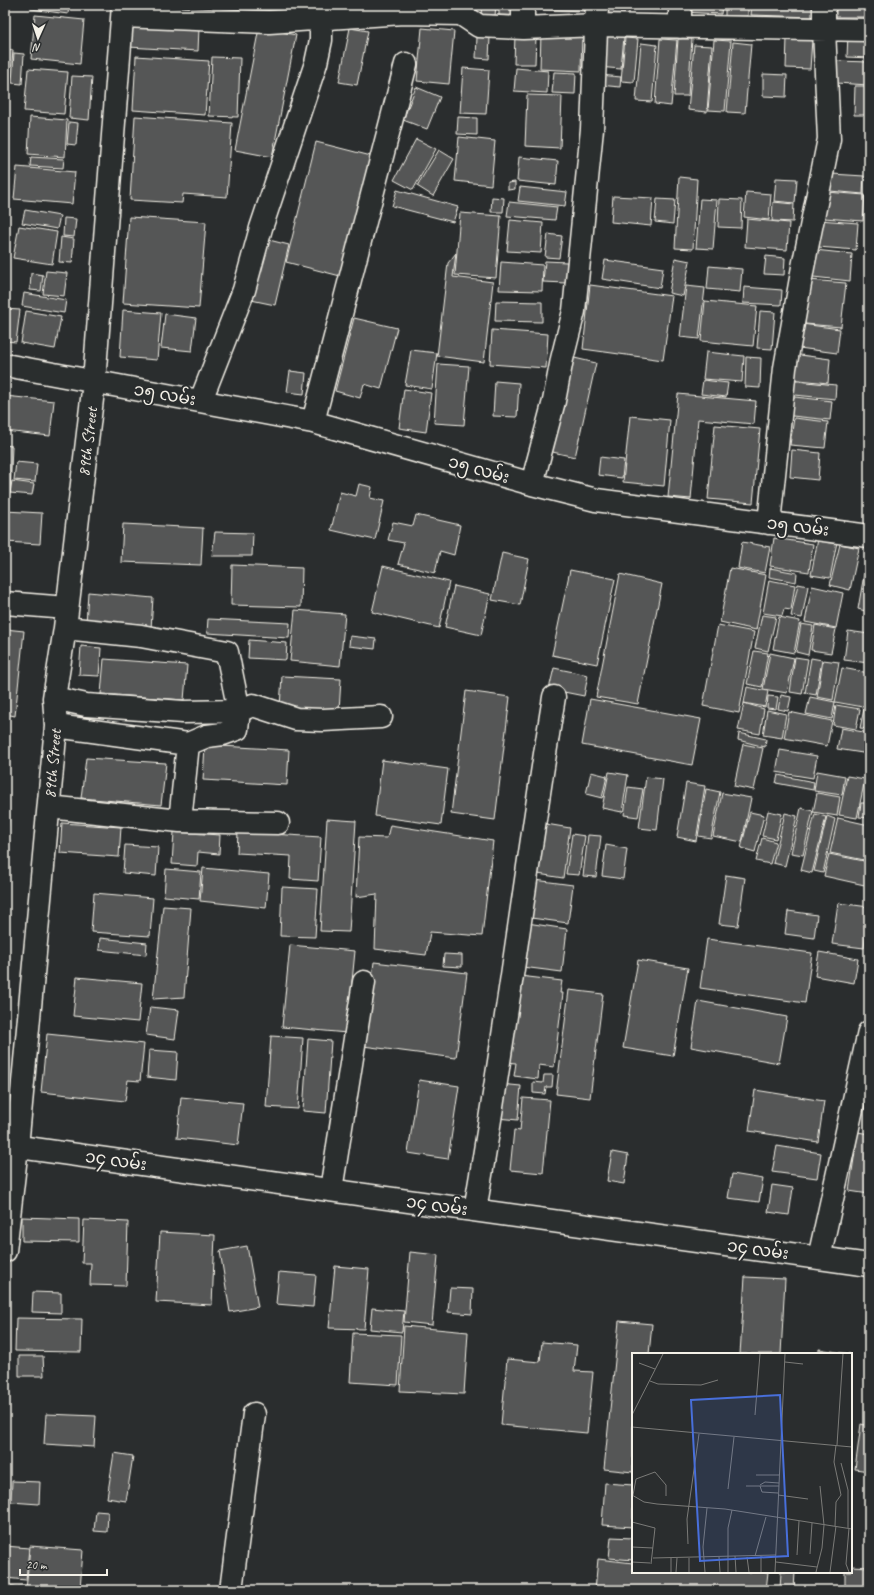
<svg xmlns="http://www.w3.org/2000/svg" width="874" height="1595" font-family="Caveat,'Noto Sans Myanmar',sans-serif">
<rect width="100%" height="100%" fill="#2a2d2e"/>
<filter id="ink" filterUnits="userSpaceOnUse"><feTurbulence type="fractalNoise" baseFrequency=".025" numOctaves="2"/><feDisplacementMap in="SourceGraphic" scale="8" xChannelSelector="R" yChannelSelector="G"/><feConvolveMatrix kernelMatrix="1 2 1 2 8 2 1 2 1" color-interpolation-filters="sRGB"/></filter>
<g filter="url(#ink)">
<!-- building -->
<path fill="#555756" stroke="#f4f1e8" d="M32 5H69L68 14 31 9Z
M149 5H189V9H149Z
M191 5H249V9L191 10Z
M275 5H293V13L274 12Z
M482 5H496L495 16 481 15Z
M499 5H514L513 17 499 16Z
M530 5H586L585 11 530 9Z
M603 5H629V17L603 16Z
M633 5H661L662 7H633Z
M684 5H722L721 14 684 12Z
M725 5H748V16H725Z
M752 5H814V17L751 15Z
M831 5H869V17H831Z
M5 8H7V34H5Z
M35 15 84 20 80 64 31 59Z
M129 24 199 28 198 51 128 47Z
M259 28 296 35 272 157 235 150Z
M350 28 368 31 357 85 339 82Z
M422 28 454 31 449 84 417 81Z
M541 32 582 33 581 71 540 69Z
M848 34 869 35V58L847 57Z
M515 35 536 36 535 64H514Z
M601 35 624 37 621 69 598 67Z
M477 37H490L489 59 476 58Z
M625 38 638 39 634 82 621 81Z
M787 38 812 39 810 69 786 68Z
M660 39 677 40 671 106 655 104Z
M678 39H692L688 96H674Z
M714 40 731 41 725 111 708 110Z
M733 42 751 44 745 113 727 112Z
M641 43 657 45 652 102 636 101Z
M694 45 712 46 707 112 688 110Z
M5 49 13 50 10 84 5 83Z
M14 53 24 54 22 84 12 83Z
M136 56 209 61 205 115 133 110Z
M212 57 240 58 238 117 209 116Z
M837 61 869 62V85L836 83Z
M463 68 489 70 486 114 460 113Z
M516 68 548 71 547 93 514 91Z
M28 69 68 72 64 114 24 111Z
M554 72 576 73 575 94 552 93Z
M763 74 787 75 786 97 763 96Z
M600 75 621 77 620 87 599 85Z
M72 76 92 77 89 120 69 118Z
M855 86H869V115H854Z
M416 87 440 97 427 129 403 120Z
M527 95 562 96 560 148 525 146Z
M135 116 232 123 227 197 183 194 182 203 130 200Z
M30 117 67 120 65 157 28 154Z
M458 117 477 118V135L457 134Z
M69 122 78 123 76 145 67 144Z
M459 137 495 141 491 185 455 181Z
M416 139 436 149 413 190 394 180Z
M316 142 379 158 348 278 286 262Z
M439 150 454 159 433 196 417 186Z
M31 157 64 159 63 168 30 166Z
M519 157 558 161 556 185 517 181Z
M17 167 75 172 72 204 14 199Z
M832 174 864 176 863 194 830 191Z
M679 177 697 179 693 249 675 248Z
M776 178 797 179 795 203 774 201Z
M515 182V189L508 190V183Z
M520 187 567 192 565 206 518 201Z
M397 190 458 207 453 222 392 206Z
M746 192 771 194 769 220 744 217Z
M826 192 865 195 863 221 824 218Z
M613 196 653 198 651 226 611 222Z
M492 197 504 198 503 212H491Z
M657 199 675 200 673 224 655 222Z
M700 199 717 200 713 249 696 248Z
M719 199 742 200 741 228 718 227Z
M509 202 557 207 555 220 507 216Z
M773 202 794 204 793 222 772 221Z
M25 210 60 216 57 229 22 223Z
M460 213 501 216 496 278 455 275Z
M129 217 206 222 199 308 123 303Z
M64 218 76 219 74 237 63 236Z
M747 219 789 223 787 250 745 247Z
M510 220 543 223 541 253 507 251Z
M819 220 858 223 856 250 818 247Z
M19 226 57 232 52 264 13 258Z
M548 234 562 236 559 258 545 257Z
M61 237 74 239 72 263 59 262Z
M265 239 289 245 275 305 251 300Z
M815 250 852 254 850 281 813 277Z
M456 253 453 277 493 282 484 362 437 356 448 263Z
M766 256 785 258 784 275 764 274Z
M675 258 690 261 683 296 669 293Z
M605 260 663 268 660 288 602 279Z
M545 261 567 262 566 283 543 282Z
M501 262 543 265 542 291 499 290Z
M709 266 742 269 740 292 707 289Z
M46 271 67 273 64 296 43 294Z
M31 273 43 275 41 291 30 290Z
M809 280 846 283 841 327 805 324Z
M590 285 672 296 663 360 583 349Z
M686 286 705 288 699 339 680 337Z
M744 287 782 290 781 305 743 303Z
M24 293 66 300 64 313 22 306Z
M496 301 542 302V322L495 321Z
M705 301 757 306 753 346 701 341Z
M5 309 20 310 16 342 5 341Z
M123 310 161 313 157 360 120 357Z
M26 311 61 317 55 349 21 343Z
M760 311 775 312 772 349 757 348Z
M165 314 196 318 192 351 161 348Z
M354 318 397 328 381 389 364 384 360 398 335 391Z
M802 324 840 329 837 353 799 348Z
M492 330 548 334 546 368 490 364Z
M411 350 437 353 432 389 405 385Z
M706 352 744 356 742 382 703 379Z
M793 354 830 359 828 383 790 379Z
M570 357 596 363 575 457 548 451Z
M746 357 761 358 760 388 745 387Z
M438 364 469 366 464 425 434 423Z
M290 371 306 373 304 394 287 392Z
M703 380 728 383 726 397 701 394Z
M787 380 836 385 835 399 785 394Z
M495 381 519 383 517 417 493 416Z
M404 389 431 393 426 432 399 428Z
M678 394 756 401 754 424 698 419 691 499 668 497Z
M5 396 54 401 50 436 5 431Z
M785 396 832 401 830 420 783 415Z
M630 416 670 420 664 486 623 482Z
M794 418 828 422 825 448 790 445Z
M715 425 760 429 753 503 708 499Z
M5 445 12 446 10 494H5Z
M792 450 820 453 818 480 790 477Z
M600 457 624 460 622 478 598 475Z
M16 462 37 464 35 482 14 480Z
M12 481 34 484 32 495 10 493Z
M359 484 372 487 370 498 384 501 375 540 331 530 340 492 356 496Z
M5 511 42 513 40 544 5 542Z
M416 515 460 525 454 555 440 551 435 573 398 564 404 543 388 540 393 522 413 526Z
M123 524 203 528 201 565 121 562Z
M215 532 253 533 252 556H212Z
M774 538 813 544 809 572 770 566Z
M818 539 837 542 830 578 811 575Z
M742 542 770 547 765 573 738 568Z
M840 544 859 548 850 590 830 585Z
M868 552H869V612L858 609Z
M502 553 529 559 520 605 492 600Z
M232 565 302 568 301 607 231 605Z
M383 566 449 582 439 628 372 612Z
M730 568 766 575 756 630 720 622Z
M770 568 797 573 796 582 769 577Z
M570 570 615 579 597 664 552 655Z
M620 574 662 584 638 704 596 697Z
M769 580 795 585 791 610 784 609 782 616 763 613Z
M798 584 808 586 802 618 791 616Z
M454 586 490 594 481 635 445 627Z
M812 586 843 593 836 628 805 622Z
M88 592 153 598 151 629 86 624Z
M295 610 345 614 340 666 290 661Z
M762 615 776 617 768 651 755 648Z
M779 617 800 621 794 653 773 649Z
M208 619 290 623 289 638 207 633Z
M801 624 813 626 808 655 796 652Z
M718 625 754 632 739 713 703 706Z
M815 625 836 629 831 653 811 650Z
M5 629 24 631 15 716 5 714Z
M848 631 869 634V663L844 660Z
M350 636 376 639 375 649 349 646Z
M249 640 287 643 286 660 248 658Z
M81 646 101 648 99 676 79 675Z
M754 651 768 653 762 687 747 684Z
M770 653 794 658 787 693 763 689Z
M795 657 808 659 802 694 790 692Z
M811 658 822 660 816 695 805 693Z
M104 659 187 665 184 700 101 694Z
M823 660 839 662 833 700 817 697Z
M554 668 588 675 584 696 549 689Z
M842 668 869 673V708L835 702Z
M282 676 341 679 339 711 280 707Z
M747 687 768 691 765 707 744 703Z
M466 691 510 697 495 820 451 814Z
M781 695 791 697 788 711 778 709Z
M768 696 778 697 776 709 767 708Z
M810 697 835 702 832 719 806 714Z
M590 699 701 719 692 765 582 745Z
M744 703 764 709 760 734 738 730Z
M836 705 860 709 856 729 833 725Z
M864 709 869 710V729L860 728Z
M767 710 786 714 782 738 763 735Z
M789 712 832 721 827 746 784 738Z
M841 728 869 733V754L837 749Z
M739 733 766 739 765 747 738 740Z
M743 744 763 748 754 790 734 786Z
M205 745 289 750 287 785 203 780Z
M780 750 817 756 813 778 776 772Z
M86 758 166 763 161 805 81 798Z
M382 760 448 769 441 825 375 816Z
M817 771 845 776 842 795 814 791Z
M591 772 607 776 602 798 586 794Z
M609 772 628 775 622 812 602 808Z
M778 775 814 782 813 790 776 783Z
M847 776 865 779 857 818 839 815Z
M646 777 663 779 657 830 639 828Z
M686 783 705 786 696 841 677 837Z
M628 787 643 789 638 817 624 815Z
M706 789 720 792 711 838 698 836Z
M722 793 751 798 742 842 713 836Z
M817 793 840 797 837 816 813 812Z
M867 797H869V818L859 817 861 803H865Z
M801 808 813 811 803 855 791 853Z
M768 811 782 814 776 839 762 836Z
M750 812 764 815 755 852 741 848Z
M785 813 797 816 785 866 773 863Z
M5 814H9L6 841H5Z
M815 814 826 817 812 873 801 870Z
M827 816 835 819 823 873 814 871Z
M838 818 869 825V861L830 853Z
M327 819 356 821 349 932 320 931Z
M62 823 121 827 119 857 60 853Z
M546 824 570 828 563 878 538 874Z
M390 825 493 841 482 936 430 932 426 955 375 949 377 894 356 897 359 837 387 838Z
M174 832 220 835 219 854 198 852 197 866 172 864Z
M238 832 321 837 318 881 290 879 291 856 237 853Z
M572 834 585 836 579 875 566 874Z
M588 835 601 836 596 877 583 876Z
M762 838 776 842 770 864 756 861Z
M125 845 158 847 156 876 123 873Z
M606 845 627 849 623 879 602 876Z
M829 854 869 862V886L824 876Z
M203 868 269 874 266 908 200 901Z
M166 869 201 872 199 899 164 896Z
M726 875 745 878 738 926 719 924Z
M535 880 573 885 568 923 531 918Z
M282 887 318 889 315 937 280 936Z
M94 893 153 898 150 936 91 932Z
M838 903 869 907 864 948 832 944Z
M163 906 191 908 184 997 153 999Z
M788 911 817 915 814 938 785 934Z
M527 923 567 929 562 972 522 967Z
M100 938 147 943 146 955 99 950Z
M707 939 812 953 805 1003 700 988Z
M290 945 355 951 347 1033 282 1027Z
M819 952 858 959 854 983 815 976Z
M444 954 462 955V967L443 966Z
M638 960 688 968 673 1056 623 1048Z
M374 962 467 973 456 1058 363 1046Z
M520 976 562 981 560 993H563L554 1067 539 1065 538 1079 514 1076 516 1063 504 1062Z
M77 977 142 983 138 1022 73 1016Z
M569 990 603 994 590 1098 556 1094Z
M698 1001 787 1017 779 1063 691 1047Z
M150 1007 179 1010 175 1039 146 1035Z
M47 1034 144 1044 140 1081 128 1080 125 1101 41 1092Z
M271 1036 303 1038 298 1109 266 1107Z
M308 1039 331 1041 326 1113 303 1111Z
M149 1050 178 1052 176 1080 147 1077Z
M544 1075H553L552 1087H546L545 1094 533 1093V1082L543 1083Z
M419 1080 459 1086 448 1159 408 1153Z
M500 1084 521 1086 518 1120 497 1118Z
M755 1090 824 1101 818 1142 749 1131Z
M181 1097 243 1103 238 1145 177 1138Z
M523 1098 550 1100 543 1173 510 1170 514 1130 520 1131Z
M858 1132 869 1134V1194L849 1191Z
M777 1146 821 1153 817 1178 772 1172Z
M612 1152 628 1155 624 1184 607 1181Z
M732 1174 763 1179 759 1202 728 1198Z
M772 1185 793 1188 789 1215 768 1212Z
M22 1217 79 1219V1242L22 1241Z
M84 1220 128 1222 126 1286 90 1285 91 1263H82Z
M160 1232 215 1235 212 1305 156 1302Z
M247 1246 258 1307 230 1312 220 1251Z
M410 1252 438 1255 432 1325 404 1322Z
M335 1266 369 1269 364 1329 329 1328Z
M279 1272 316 1275 313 1307 276 1304Z
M745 1277 785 1279 781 1354H740Z
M450 1288 473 1289 472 1314 448 1312Z
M33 1292 61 1293V1313L32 1312Z
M372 1308 404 1311 402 1332 370 1329Z
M16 1318 82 1319 81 1352 15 1351Z
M619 1321 652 1324 649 1354H633V1472L604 1469Z
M404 1326 468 1332 464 1394 400 1391Z
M353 1333 401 1335 398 1385 350 1382Z
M542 1342 577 1345 574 1371 593 1372 587 1433 501 1425 507 1359 540 1362Z
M819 1349 850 1354H819Z
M19 1356H43L44 1376H19Z
M46 1414 96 1416 94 1447 44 1444Z
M861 1424 869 1426V1471L855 1469Z
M114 1453 133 1456 126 1501 107 1498Z
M12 1481 40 1482 39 1504 11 1502Z
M605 1483 633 1485V1527L602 1525Z
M96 1511 108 1512 107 1532 94 1531Z
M611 1537 633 1538V1560L609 1558Z
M5 1546 29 1548 26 1580 5 1578Z
M30 1546 83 1550 80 1590H26Z
M598 1559 633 1563V1572H768L766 1590H595Z
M851 1566 869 1567V1590H845V1572H851Z
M781 1572H795L794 1590H780Z
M11 1586 25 1587V1590H11Z"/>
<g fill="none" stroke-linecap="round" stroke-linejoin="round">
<!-- minor casing -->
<g stroke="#f4f1e8" stroke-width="25">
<path id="minor" d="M523 5V28
M123 16 269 22 403 13 461 14 479 26 523 28 597 25 869 30
M680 27V5
M5 365 313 422 532 484 596 500 869 536
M201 400 244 290 261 228 316 63 321 40V18
M313 422 406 64
M532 484 554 401 562 359 574 311 592 129 597 5
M769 523 785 368 803 267 829 139 824 29V5
M5 603 67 608
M54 698 86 705 183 712 239 711 253 705 296 719 323 720 381 717
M56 726 188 744 207 736 223 734 237 729 239 711 227 652 141 636 65 628
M49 807 180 821 278 823
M180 821 188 744
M5 1145 869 1265
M331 1190 364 982
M475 1210C505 1039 526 868 554 697
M5 1251 17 1147 56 726 54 698 65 628 94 382 123 5
M819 1258 869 1032
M231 1590 254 1414"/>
</g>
<!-- minor -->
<use href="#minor" stroke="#2a2d2e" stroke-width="22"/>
</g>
</g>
<g text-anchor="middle" stroke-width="4" stroke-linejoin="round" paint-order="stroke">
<!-- street labels -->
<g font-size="17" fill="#f4f1e8" stroke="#2a2d2e">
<text transform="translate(165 394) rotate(10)" y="6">၁၅ လမ်း</text>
<text transform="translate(87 442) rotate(-83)" y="6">89th Street</text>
<text transform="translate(479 469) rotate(16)" y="6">၁၅ လမ်း</text>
<text transform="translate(798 526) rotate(7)" y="6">၁၅ လမ်း</text>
<text transform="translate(52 764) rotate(-85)" y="6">89th Street</text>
<text transform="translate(116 1160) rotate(8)" y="6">၁၄ လမ်း</text>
<text transform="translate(437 1205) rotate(8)" y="6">၁၄ လမ်း</text>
<text transform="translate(758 1249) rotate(8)" y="6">၁၄ လမ်း</text>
</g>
</g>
<!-- overview -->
<g transform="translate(632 1353)">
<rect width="220" height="220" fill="#2a2d2e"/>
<path fill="none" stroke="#7b7b78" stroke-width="1" d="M153 9 171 11M7 10 23 16M18 28 26 31 69 32 86 27M0 62 31 1M123 62 128 1M0 74 220 94M205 92 211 1M209 110 216 137V175M124 122H147M128 132 133 129 147 130M114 133H147M128 133 130 139 146 140M96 136 102 84M0 142 12 149 25 151 93 156 220 176M1 142 4 126 23 119 34 132V143M146 142 176 146M0 169 23 175 19 211M203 173 204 149 209 142 202 109 204 92M217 175 214 211 217 219M56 191 55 166 67 81M0 194 21 195M178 201 180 170M165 202 167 168M103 203 104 219M123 203 134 164M129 203V219M87 204 88 219M115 204 117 219M21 205 144 202M39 205V219M0 209 18 210M144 209 185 214M44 219 45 205M57 219V205M73 219 71 194 75 155M96 219V175L100 157M143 219 153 1M184 219 190 195 192 172 188 133M198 219 204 173"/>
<path fill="#486fdb" fill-opacity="0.15" stroke="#486fdb" stroke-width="2" d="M148 42 156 203 68 208 59 47Z"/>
<rect width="220" height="220" fill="none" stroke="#f4f1e8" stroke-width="2"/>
</g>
<!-- margin -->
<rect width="874" height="1595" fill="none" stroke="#2a2d2e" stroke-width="20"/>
<rect x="10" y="10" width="854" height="1575" fill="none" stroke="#f4f1e8" stroke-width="1.5" filter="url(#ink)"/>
<!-- north arrow -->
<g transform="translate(38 38) rotate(183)" stroke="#2a2d2e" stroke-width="3" paint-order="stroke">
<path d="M0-3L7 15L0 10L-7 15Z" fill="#f4f1e8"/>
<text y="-6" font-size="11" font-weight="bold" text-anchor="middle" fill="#f4f1e8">N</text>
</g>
<!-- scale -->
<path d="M20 1569v6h87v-6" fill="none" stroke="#f4f1e8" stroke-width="2"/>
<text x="26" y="1569" font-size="12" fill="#f4f1e8" stroke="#2a2d2e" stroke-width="3" paint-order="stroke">20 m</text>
</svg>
